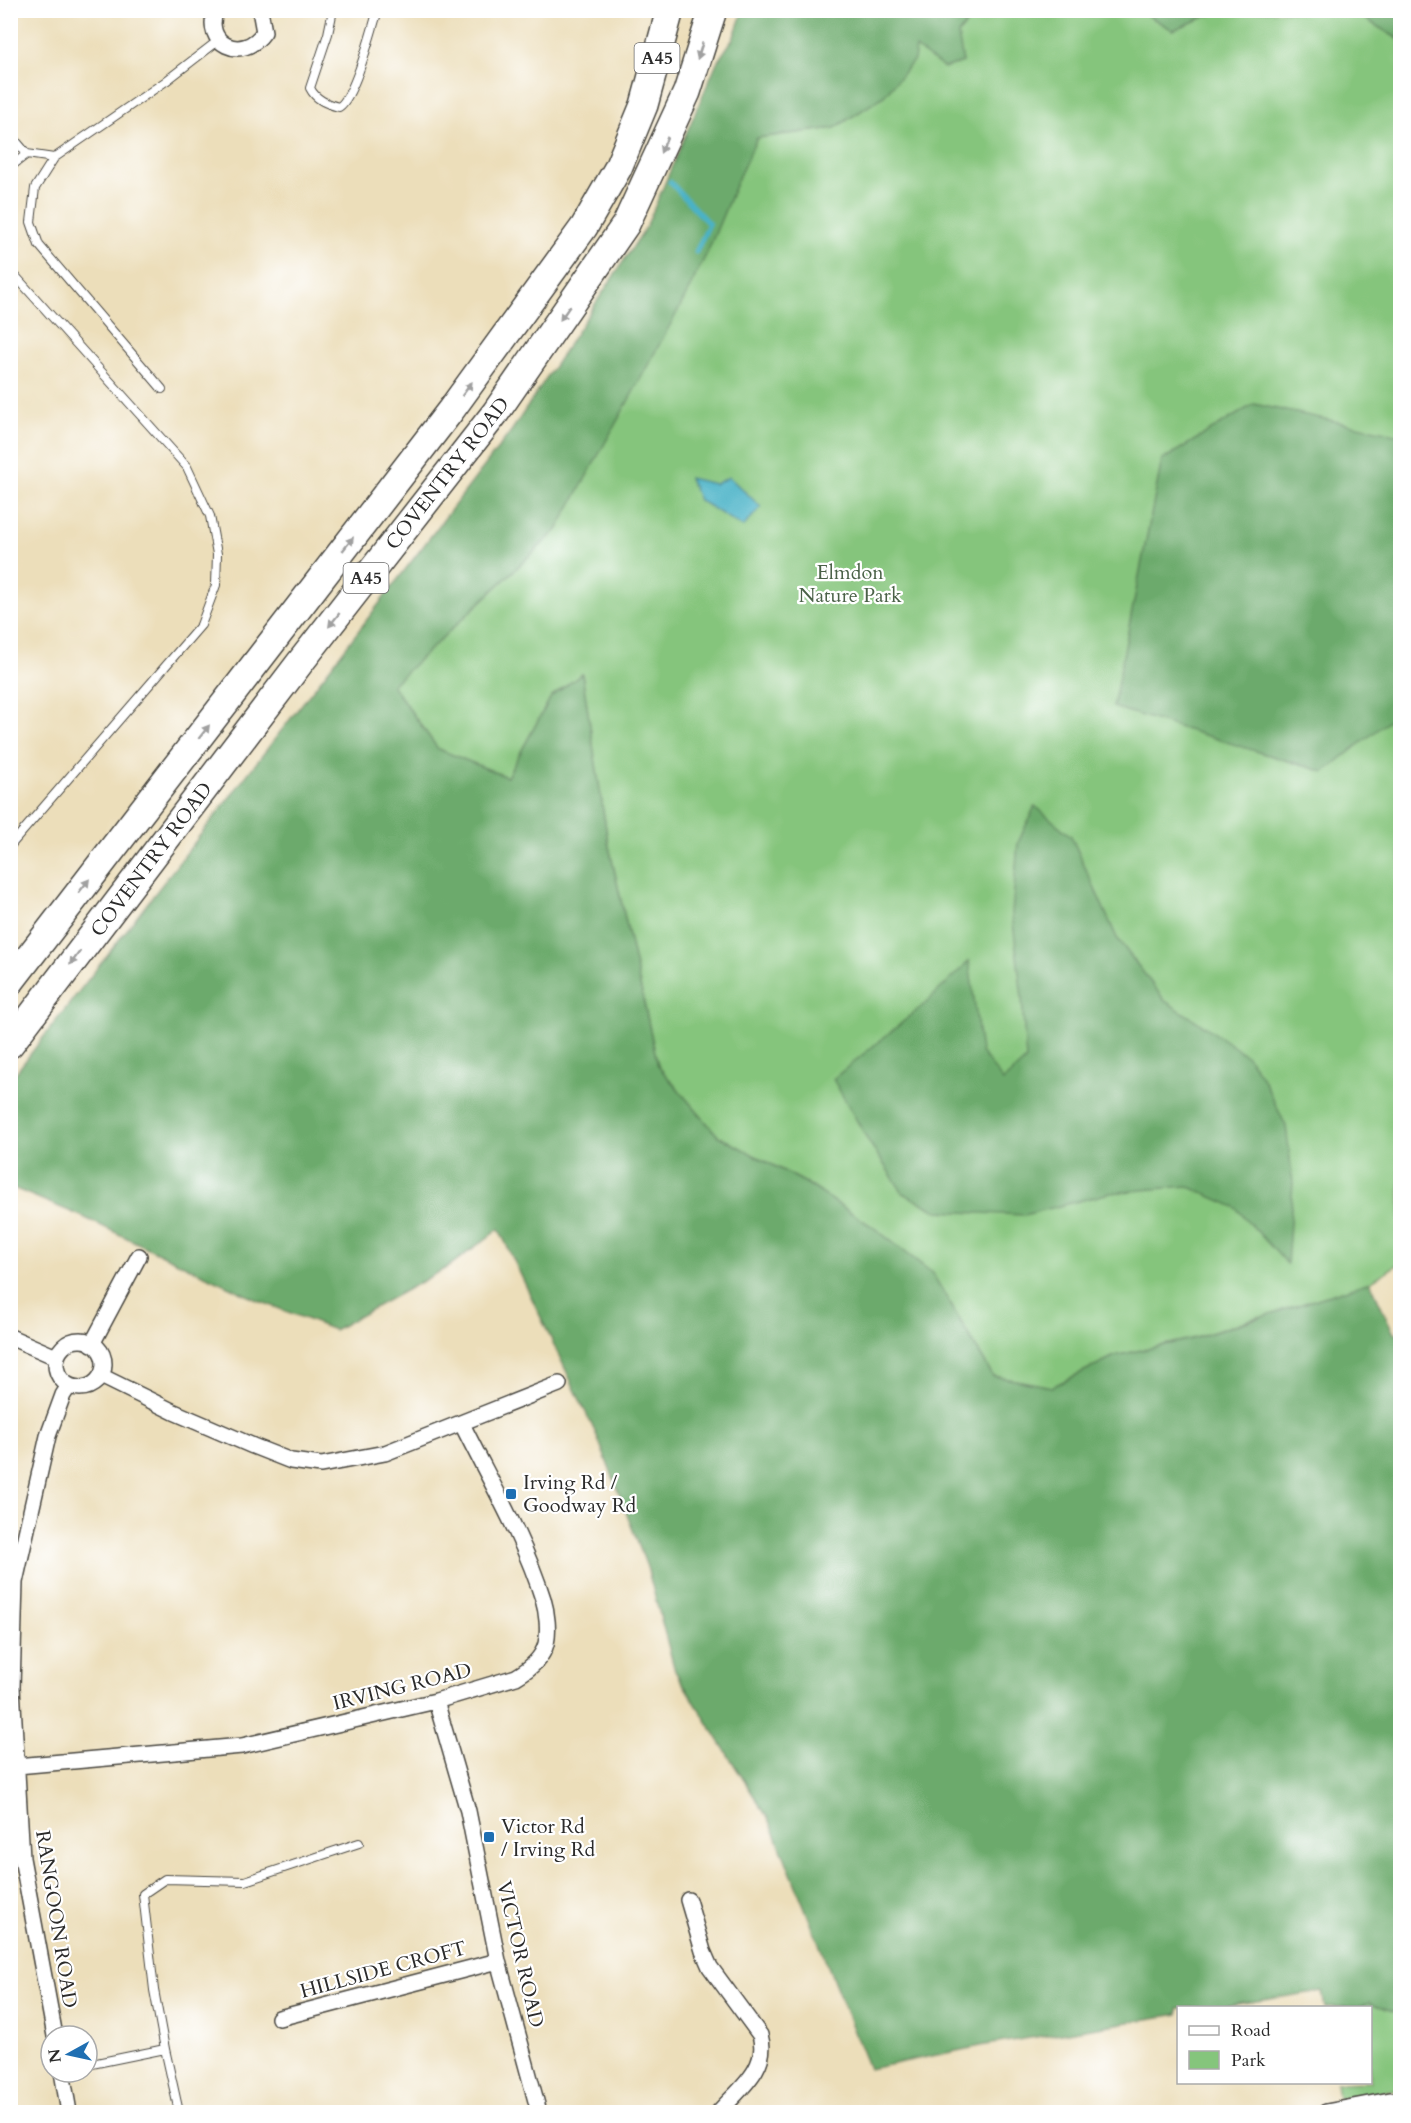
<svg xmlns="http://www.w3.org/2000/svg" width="1411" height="2123" font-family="Cardo,serif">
<rect width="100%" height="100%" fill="#fff"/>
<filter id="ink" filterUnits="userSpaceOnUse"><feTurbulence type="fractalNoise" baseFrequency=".0167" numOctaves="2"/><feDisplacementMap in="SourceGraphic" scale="12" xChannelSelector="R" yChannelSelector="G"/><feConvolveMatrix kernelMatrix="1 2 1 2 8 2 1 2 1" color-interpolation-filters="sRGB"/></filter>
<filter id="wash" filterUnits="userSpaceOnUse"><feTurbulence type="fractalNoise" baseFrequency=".008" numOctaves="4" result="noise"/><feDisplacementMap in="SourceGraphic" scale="24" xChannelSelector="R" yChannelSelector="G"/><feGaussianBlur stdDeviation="1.35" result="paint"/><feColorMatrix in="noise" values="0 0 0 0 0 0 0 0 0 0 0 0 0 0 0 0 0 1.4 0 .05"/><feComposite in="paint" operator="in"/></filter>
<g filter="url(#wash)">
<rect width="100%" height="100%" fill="#ecdeba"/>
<!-- green -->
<path fill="#85c57c" stroke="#587854" stroke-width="1.5" d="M981 11H1140L1173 30 1219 11H1352L1400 40V1263L1370 1282 1394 1334 1400 1333V1550L1260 1316 1196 1338 1115 1356 1052 1387 993 1376 932 1273 873 1227 806 1183 718 1136 658 1066 608 842 582 674 551 697 507 777 438 749 392 685 557 530 757 138 835 128 916 47 958 34 974 15Z
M1400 1933V2085L1399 2089 1338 2099 1336 2083 1370 2082V2008L1325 2007Z"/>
<!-- forest -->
<path fill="#6caa6c" stroke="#4c6a4c" stroke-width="1.5" d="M743 11H981L974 15 958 34 963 62 944 68 916 48 914 60 884 96 835 128 757 138 739 176 708 251 680 307 557 530 392 685 438 749 507 777 551 697 582 674 608 842 658 1066 718 1136 806 1183 873 1227 932 1273 993 1376 1052 1387 1115 1356 1196 1338 1370 1282 1394 1334 1400 1333V2014L1369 2002 1361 2007H1325L1322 1991 1218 2007 1178 2008V2014L986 2045 869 2069 771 1823 675 1671 647 1567 597 1436 499 1229 448 1267 334 1330 257 1300 81 1216 11 1187V1079L333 664 512 430 646 227 717 62 733 39Z
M1140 11H1219L1173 30Z
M1352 11H1400V40Z
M1254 404 1400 435V712L1324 772 1113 707 1162 460Z
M1035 806 1071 836 1117 938 1165 1001 1209 1029 1247 1056 1261 1075 1286 1126 1293 1183 1287 1264 1235 1207 1187 1186 1110 1193 1024 1215 937 1211 903 1193 869 1142 833 1079 926 1003 969 961 981 1052 1003 1081 1026 1060 1022 997 1012 914 1018 843Z"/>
<!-- water -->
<path fill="#49b2c7" stroke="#3a6e79" stroke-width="1.5" d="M729 477 761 507 743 527 699 500 689 478 715 484Z"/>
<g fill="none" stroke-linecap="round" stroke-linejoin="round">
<!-- stream -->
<path stroke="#49b2c7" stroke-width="5" d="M670 182 709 224 696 252"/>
</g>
</g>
<g filter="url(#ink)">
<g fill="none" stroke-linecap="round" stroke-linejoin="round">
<!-- lane casing -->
<g stroke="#484640" stroke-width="10">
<path id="lane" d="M333 10 328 34 310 88C316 100 327 104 339 107 355 96 371 32 378 10
M10 134 27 154
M10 167 27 154 54 158
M10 270 187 467 210 516 217 554 216 585 201 625 10 846
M162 389 39 245 31 222 35 188 54 158 166 81 219 40
M165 2049 154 1990 143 1894 165 1879 245 1881 359 1843
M87 2065 165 2049 179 2112"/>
</g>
<!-- street casing -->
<g stroke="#484640" stroke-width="18">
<path id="street" d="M216 10C202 43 242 64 264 32L260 10
M10 1337 56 1357
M56 1364a24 24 0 1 1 48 0a24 24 0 1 1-48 0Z
M92 1344 139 1256
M101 1376 174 1412 253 1446 291 1461 321 1465 385 1453 559 1384
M436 1701 468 1811 498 1961 539 2112
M17 1766 242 1746 436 1701 516 1677C528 1670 542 1659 546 1644 549 1631 547 1612 543 1599 524 1538 490 1481 462 1424
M688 1900 703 1951 710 1967 760 2035C770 2068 738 2090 719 2112
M279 2018 498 1961
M55 2036 22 1858 12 1687 15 1582 48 1436 63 1395 69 1386
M62 2072 69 2112
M1326 2112 1390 2100 1400 2107"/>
</g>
<!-- highway casing -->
<g stroke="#484640" stroke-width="30">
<path id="highway" d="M10 982 451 410 584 227 618 168 644 105 670 10
M10 1044 299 664 496 412 626 224 687 92 713 10"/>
</g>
<!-- lane -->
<use href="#lane" stroke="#fff" stroke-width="8"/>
<!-- street -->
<use href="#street" stroke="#fff" stroke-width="15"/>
<!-- highway -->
<use href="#highway" stroke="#fff" stroke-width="27"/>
</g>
<!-- one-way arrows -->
<defs><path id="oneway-solid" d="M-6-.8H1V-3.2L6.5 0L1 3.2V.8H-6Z" transform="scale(1.5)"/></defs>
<g fill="#a0a0a0">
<use href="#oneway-solid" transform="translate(700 51) rotate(108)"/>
<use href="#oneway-solid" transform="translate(664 145) rotate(114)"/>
<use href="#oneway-solid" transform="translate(565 313) rotate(125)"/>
<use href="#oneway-solid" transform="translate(467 389) rotate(-54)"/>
<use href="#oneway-solid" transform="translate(348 544) rotate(-52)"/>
<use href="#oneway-solid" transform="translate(334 620) rotate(128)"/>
<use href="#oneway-solid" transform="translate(204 732) rotate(-52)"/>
<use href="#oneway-solid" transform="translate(84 886) rotate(-52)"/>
<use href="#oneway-solid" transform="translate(75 958) rotate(127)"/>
</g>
</g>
<!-- markers -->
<g fill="#1f6fb2" stroke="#fff" stroke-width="2">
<rect x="505" y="1488" width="12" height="12" rx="3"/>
<rect x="483" y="1831" width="12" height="12" rx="3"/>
</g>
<g text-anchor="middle" stroke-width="4.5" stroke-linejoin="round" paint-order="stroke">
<!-- shield labels -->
<g fill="#fff" stroke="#6b6b6b" stroke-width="1.5">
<rect x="634.5" y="43" width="45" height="30" rx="4.5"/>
<rect x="343.5" y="563" width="45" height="30" rx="4.5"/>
</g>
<g font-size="18" font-weight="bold" fill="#2b2b2b">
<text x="657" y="64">A45</text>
<text x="366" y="584">A45</text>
</g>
<!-- street labels -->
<g font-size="20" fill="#2b2b2b" stroke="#fff">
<text transform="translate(447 473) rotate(-52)" y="7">COVENTRY ROAD</text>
<text transform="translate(151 859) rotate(-53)" y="7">COVENTRY ROAD</text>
<text transform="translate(402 1686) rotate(-14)" y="7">IRVING ROAD</text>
<text transform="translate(57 1919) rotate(81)" y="7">RANGOON ROAD</text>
<text transform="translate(521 1954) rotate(77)" y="7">VICTOR ROAD</text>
<text transform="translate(383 1969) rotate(-15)" y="7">HILLSIDE CROFT</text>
</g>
<!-- park labels -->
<g font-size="20" fill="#4a6147" stroke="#fff">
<text x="850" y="579">Elmdon<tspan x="850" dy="23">Nature Park</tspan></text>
</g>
<!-- poi labels -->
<g font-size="20" fill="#2b2b2b" stroke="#fff" text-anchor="start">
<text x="523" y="1489">Irving Rd /<tspan x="523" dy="23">Goodway Rd</tspan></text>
<text x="501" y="1833">Victor Rd<tspan x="501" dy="23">/ Irving Rd</tspan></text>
</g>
</g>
<!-- margin -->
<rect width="1411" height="2123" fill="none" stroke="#fff" stroke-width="36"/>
<!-- legend -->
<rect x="1177" y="2006" width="195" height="78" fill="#ffffff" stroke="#aaaaaa" stroke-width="1.5"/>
<rect x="1189" y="2026" width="30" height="9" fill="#ffffff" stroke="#aaaaaa" stroke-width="1.5"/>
<text x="1231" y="2036" font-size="18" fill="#2b2b2b">Road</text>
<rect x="1189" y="2051" width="30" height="18" fill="#85c57c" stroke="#aaaaaa" stroke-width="1.5"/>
<text x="1231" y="2066" font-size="18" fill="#2b2b2b">Park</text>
<!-- north arrow -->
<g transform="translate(69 2054) rotate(262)"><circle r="28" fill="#ffffff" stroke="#aaaaaa" stroke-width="1.5"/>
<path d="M0-4.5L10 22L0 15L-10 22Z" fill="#1f6fb2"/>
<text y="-9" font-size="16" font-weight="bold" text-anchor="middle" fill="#2b2b2b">N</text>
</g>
</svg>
